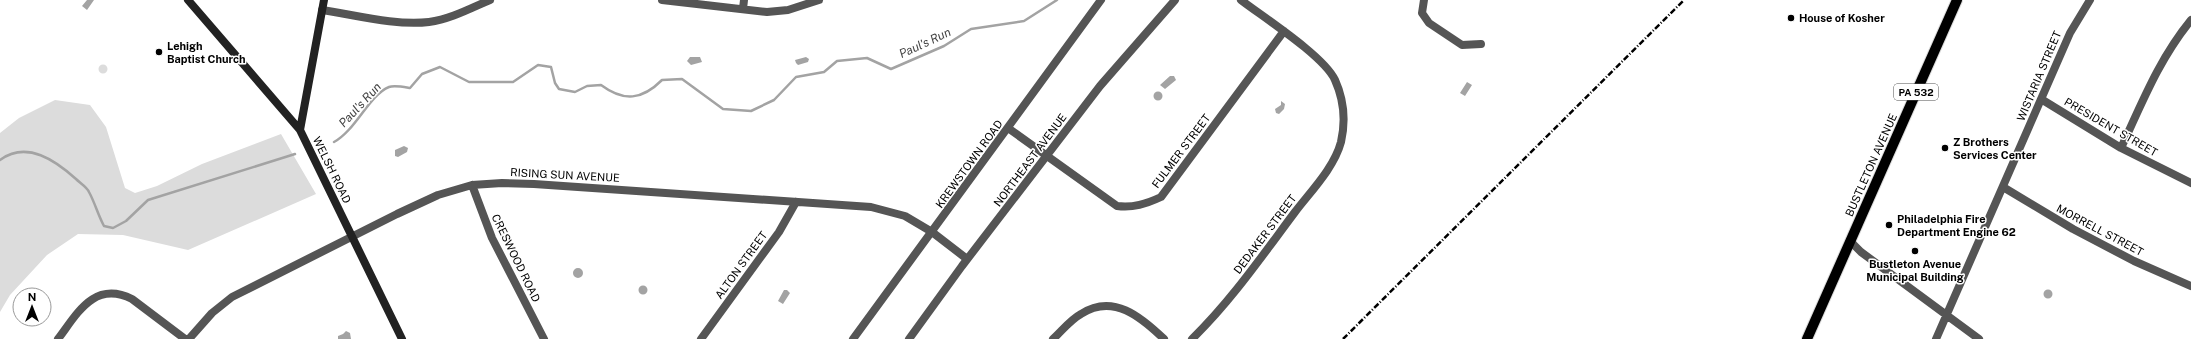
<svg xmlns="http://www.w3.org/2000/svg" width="2191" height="339" font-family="'Public Sans',sans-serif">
<rect width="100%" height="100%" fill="#fff"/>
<!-- green -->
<path fill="#dcdcdc" d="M98.5 69a4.5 4.5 0 1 1 9 0a4.5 4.5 0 1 1-9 0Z
M55 100 90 105 106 127 125 188 135 193 157 186 202 164 281 134 316 194 188 250 123 235 78 234 47 255 10 295 0 312V133L19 118Z"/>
<!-- water -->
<path fill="#a3a3a3" d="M87 0H94L87 10 82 6Z
M690 57H700L702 62 691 65 687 61Z
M806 57 809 59 808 62 798 65 796 63 795 60Z
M1170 76H1174L1176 80 1165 89 1160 85Z
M1467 82 1472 85 1465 96 1460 93Z
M1153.5 96a4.5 4.5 0 1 1 9 0a4.5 4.5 0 1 1-9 0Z
M1281 101 1285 104 1284 109 1279 114 1276 113 1275 109 1281 105Z
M404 146 408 148 407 152 398 157 395 156V150Z
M573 273a5 5 0 1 1 10 0a5 5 0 1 1-10 0Z
M638.5 290a4.5 4.5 0 1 1 9 0a4.5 4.5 0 1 1-9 0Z
M2043.5 294a4.5 4.5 0 1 1 9 0a4.5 4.5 0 1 1-9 0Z
M784 290H787L790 293 783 304 778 301Z
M346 331 350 333 351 339H338V336L343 334Z"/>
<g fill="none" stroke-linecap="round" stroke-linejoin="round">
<!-- stream -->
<path stroke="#a3a3a3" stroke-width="2.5" d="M334 142C356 130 369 95 389 87 394 85 404 87 410 88L422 74 440 67 469 82H513L538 65 551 67 555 83 559 89 575 92 587 86 601 85C624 102 642 100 662 80L682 79 723 109 751 111 774 100 796 77 824 72 837 61 867 58 891 69 944 46 971 29 1024 21 1057 0
M0 160C27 140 56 161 76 179 80 183 87 187 89 192 95 203 98 215 104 226L113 228 126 221 148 200 295 154"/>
<!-- primary casing -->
<g stroke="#dbdbdb" stroke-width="12">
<path id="primary" d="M1807 339 1957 0"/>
</g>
<!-- street -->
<path stroke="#555" stroke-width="8" d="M662 0 767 12 788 10 819 0
M1424 0 1422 13 1429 23 1462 45 1481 44
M743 9 744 0
M322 10C355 15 396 26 429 22 451 19 471 8 490 0
M2041 99 2121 148 2191 183
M1008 128 1117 206C1133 208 1146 204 1161 197L1284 31
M2121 148C2142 103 2159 59 2191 20
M472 185 492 238 544 339
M2003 187 2073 229 2134 261 2191 286
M1850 241 1861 252 1979 339
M58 339C77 314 94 280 132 299L185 339
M189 339 212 313 232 297 397 214 438 195 472 185 502 183 534 184 871 207 905 216 932 232 967 259
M701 339 779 232 796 202
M853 339 1101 0
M909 339 962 266 1100 86 1175 0
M1053 339C1062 331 1070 320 1081 314 1113 293 1141 317 1164 339
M1192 339C1231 301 1262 256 1295 212 1311 191 1334 168 1341 142 1346 120 1344 100 1335 80 1324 56 1263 17 1241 0
M1936 339 2070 33 2090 0"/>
<!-- secondary -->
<path stroke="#222" stroke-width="8" d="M188 0 300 130
M324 0 300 130 402 339"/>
<!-- primary -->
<use href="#primary" stroke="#000" stroke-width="10"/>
<!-- rail -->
<path stroke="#000" stroke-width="2.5" stroke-dasharray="6 2 1 2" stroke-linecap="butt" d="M1343 339 1684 0"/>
</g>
<!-- markers -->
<g fill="#000" stroke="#fff" stroke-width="1.5">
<circle cx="1791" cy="18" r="4"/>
<circle cx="159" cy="52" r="4"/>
<circle cx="1945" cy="148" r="4"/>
<circle cx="1889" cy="225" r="4"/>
<circle cx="1915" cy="251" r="4"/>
</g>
<g text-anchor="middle" stroke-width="3" stroke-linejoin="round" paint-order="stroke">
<!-- shield labels -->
<rect fill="#fff" stroke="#4c4c4c" stroke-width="1" x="1894" y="84" width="44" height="16" rx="3"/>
<g font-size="10" font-weight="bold" fill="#000">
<text x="1916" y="96">PA 532</text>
</g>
<!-- poi labels -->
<g font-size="11" font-weight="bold" fill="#000" stroke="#fff" text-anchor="start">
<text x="1799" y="22">House of Kosher</text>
<text x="167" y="50">Lehigh<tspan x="167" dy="13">Baptist Church</tspan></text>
<text x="1953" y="146">Z Brothers<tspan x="1953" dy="13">Services Center</tspan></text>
<text x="1897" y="223">Philadelphia Fire<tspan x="1897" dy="13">Department Engine 62</tspan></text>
<text x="1915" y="268" text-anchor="middle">Bustleton Avenue<tspan x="1915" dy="13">Municipal Building</tspan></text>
</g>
<!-- street labels -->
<g font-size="11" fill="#000" stroke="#fff">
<text transform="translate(2039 76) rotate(-67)" y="4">WISTARIA STREET</text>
<text transform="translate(2111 127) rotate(30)" y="4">PRESIDENT STREET</text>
<text transform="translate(1181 151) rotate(-53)" y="4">FULMER STREET</text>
<text transform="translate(1030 160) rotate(-53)" y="4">NORTHEAST AVENUE</text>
<text transform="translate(969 164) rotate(-54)" y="4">KREWSTOWN ROAD</text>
<text transform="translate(1871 165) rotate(-66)" y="4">BUSTLETON AVENUE</text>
<text transform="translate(332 170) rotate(64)" y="4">WELSH ROAD</text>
<text transform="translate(565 175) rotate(3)" y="4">RISING SUN AVENUE</text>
<text transform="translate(2100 230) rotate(28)" y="4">MORRELL STREET</text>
<text transform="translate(1265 234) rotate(-53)" y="4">DEDAKER STREET</text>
<text transform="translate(516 258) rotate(64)" y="4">CRESWOOD ROAD</text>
<text transform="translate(741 265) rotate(-54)" y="4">ALTON STREET</text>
</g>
<!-- water labels -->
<g font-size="12" font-style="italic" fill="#444" stroke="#fff">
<text transform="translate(925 43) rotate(-25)" y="4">Paul's Run</text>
<text transform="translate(360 105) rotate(-47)" y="4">Paul's Run</text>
</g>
</g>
<!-- north arrow -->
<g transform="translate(32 307)"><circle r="19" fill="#ffffff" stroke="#999999"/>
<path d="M0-3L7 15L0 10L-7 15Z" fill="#000000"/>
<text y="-6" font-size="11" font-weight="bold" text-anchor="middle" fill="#000000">N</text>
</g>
</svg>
